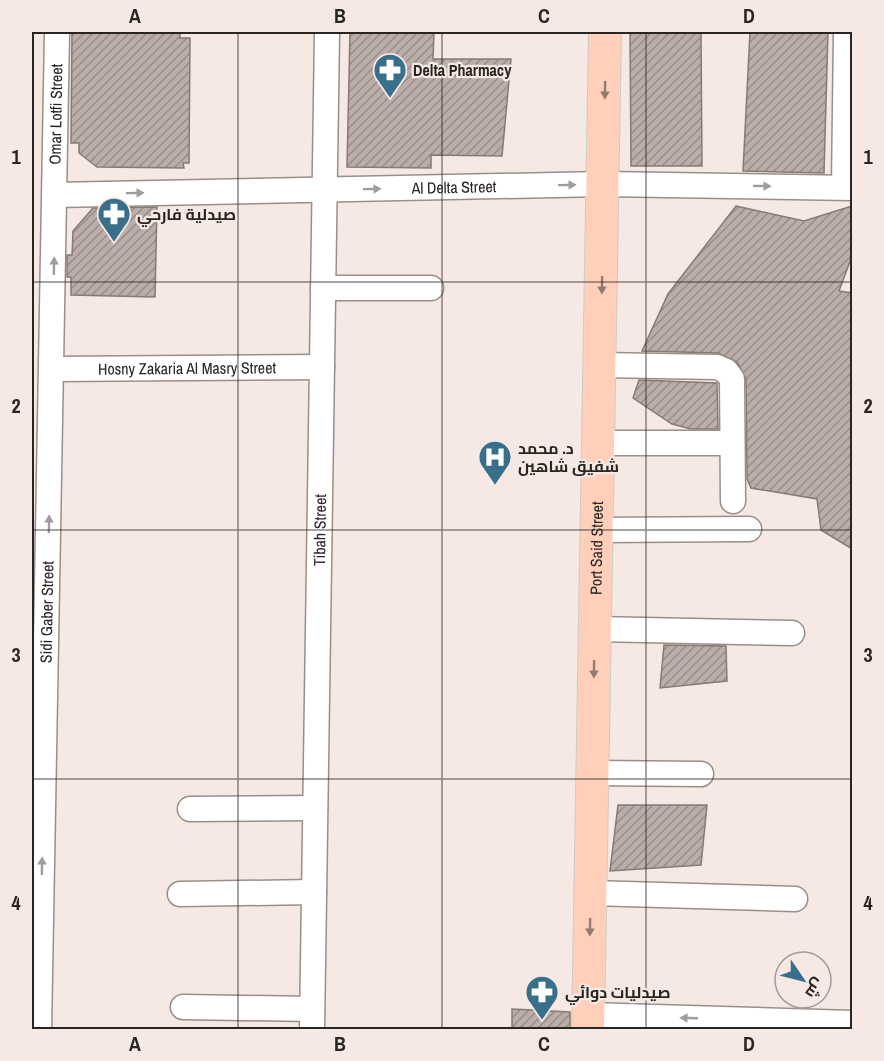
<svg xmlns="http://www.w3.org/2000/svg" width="884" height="1061" font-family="'Archivo Narrow',Cairo,sans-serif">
<defs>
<pattern id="building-hatch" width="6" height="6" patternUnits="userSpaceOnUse" patternTransform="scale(1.5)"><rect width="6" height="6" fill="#bbaea9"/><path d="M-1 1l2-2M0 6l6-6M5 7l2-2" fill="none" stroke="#988d89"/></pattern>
</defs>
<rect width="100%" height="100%" fill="#f6e9e4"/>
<!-- building -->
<path fill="url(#building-hatch)" stroke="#867a75" stroke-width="1.5" d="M72 32H180V38H190L189 163H183L184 168 97 167 79 153V143H71Z
M350 32H434L433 59H511L502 156 431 155V168L347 167Z
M630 32H701L702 166H631Z
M750 32H828L824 173 743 171Z
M736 206 804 221 852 206V256L839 291 852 293V549L821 530 817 499 751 488 747 479 746 379 737 362 718 353 642 351 668 294Z
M157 207 155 297 71 295V277H67V255H72L73 231 93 208Z
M639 380 717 383 718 429H691L672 424 633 398Z
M664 645 726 646 727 681 660 688Z
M618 805H707L701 865 610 871Z
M512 1009 570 1012V1029H512Z"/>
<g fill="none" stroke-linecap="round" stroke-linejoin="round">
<!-- minor casing -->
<g stroke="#9a8e89" stroke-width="27">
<g id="minor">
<path d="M844 187 846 32"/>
<path id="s1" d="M55 195 603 184 852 188"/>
<path d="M323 288H431"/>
<path d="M600 365 717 367 726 371 732 379 733 501"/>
<path id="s2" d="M52 369 322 367"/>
<path d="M598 443H732"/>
<path d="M597 530 749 529"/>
<path d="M595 629 792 633"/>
<path d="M593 773 701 774"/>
<path d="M190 809 315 808"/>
<path d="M591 893 795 899"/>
<path d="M180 894 314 892"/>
<path d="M183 1007 312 1009"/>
<path d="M588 1015 852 1023"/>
<path id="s3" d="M39 1030 57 32"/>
<path id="s4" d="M312 1030 327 32"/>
</g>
</g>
<!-- major casing -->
<g stroke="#cccbca" stroke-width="34">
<g id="major">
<path id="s5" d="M588 1030 605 32"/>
</g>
</g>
<!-- minor -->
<use href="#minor" stroke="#fff" stroke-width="24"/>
<!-- major -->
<use href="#major" stroke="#ffcfba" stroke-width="32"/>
</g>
<!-- one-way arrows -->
<defs><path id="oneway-solid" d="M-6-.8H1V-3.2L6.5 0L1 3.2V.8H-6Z" transform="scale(1.5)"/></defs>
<g fill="#947a6e">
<use href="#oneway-solid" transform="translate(605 90) rotate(91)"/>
<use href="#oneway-solid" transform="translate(602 285) rotate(91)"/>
<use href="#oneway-solid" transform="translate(594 669) rotate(91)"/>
<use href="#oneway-solid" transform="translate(590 927) rotate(91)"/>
</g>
<g fill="#9f9d9c">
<use href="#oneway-solid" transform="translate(567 185) rotate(-1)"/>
<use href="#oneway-solid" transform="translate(762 186) rotate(1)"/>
<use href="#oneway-solid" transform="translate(372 189) rotate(-1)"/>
<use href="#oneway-solid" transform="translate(135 193) rotate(-1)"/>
<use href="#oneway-solid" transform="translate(54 266) rotate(-89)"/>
<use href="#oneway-solid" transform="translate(49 524) rotate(-89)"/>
<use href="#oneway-solid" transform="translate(42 866) rotate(-89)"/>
<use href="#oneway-solid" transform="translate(689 1018) rotate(-178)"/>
</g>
<!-- grid -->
<path fill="none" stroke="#292523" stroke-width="1.5" stroke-opacity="0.55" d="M238 32V1030M442 32V1030M646 32V1030M32 282H852M32 530H852M32 779H852"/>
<!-- icons -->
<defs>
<g id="pharmacy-pin" transform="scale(1.725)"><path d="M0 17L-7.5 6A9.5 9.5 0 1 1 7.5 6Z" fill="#396f8b" stroke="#f6e9e4"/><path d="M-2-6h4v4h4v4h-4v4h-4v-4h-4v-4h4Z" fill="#fff"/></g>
<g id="hospital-pin" transform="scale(1.725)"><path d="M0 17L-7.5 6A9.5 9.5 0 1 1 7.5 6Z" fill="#396f8b" stroke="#f6e9e4"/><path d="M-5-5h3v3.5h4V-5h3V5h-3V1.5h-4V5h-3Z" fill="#fff"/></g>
</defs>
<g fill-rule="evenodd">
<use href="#pharmacy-pin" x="390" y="70"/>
<use href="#pharmacy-pin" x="114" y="214"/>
<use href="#hospital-pin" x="495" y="457"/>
<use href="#pharmacy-pin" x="542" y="992"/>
</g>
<g text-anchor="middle" stroke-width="4.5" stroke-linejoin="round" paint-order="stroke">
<!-- poi labels -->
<g font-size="16" font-weight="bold" fill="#292523" stroke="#f6e9e4" text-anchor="start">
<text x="413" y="76">Delta Pharmacy</text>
<text x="137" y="220">صيدلية فارحي</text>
<text x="518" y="454">د. محمد<tspan x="518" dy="18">شفيق شاهين</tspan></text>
<text x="565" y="998">صيدليات دوائي</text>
</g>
<!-- street labels -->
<g font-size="16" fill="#292523" stroke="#f6e9e4">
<text dy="6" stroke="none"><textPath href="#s3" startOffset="916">Omar Lotfi Street</textPath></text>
<text dy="6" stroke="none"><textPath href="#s1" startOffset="399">Al Delta Street</textPath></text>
<text dy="6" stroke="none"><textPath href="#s2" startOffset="135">Hosny Zakaria Al Masry Street</textPath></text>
<text dy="6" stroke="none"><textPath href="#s4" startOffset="500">Tibah Street</textPath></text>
<text dy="6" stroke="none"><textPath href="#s5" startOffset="482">Port Said Street</textPath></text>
<text dy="6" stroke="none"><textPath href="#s3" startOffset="418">Sidi Gaber Street</textPath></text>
</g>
</g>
<!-- border -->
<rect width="884" height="1061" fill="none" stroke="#f6e9e4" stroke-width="66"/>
<!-- north arrow -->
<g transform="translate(803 980) rotate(125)"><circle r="28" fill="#f6e9e4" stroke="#a49b97" stroke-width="1.5"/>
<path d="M0-4.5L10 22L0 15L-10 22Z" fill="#396f8b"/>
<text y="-9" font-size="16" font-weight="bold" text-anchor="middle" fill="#292523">ش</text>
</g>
<rect x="33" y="33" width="818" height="995" fill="none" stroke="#292523" stroke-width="2"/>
<g font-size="20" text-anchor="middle" font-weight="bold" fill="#292523">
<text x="135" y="23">A</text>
<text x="340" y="23">B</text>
<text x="544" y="23">C</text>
<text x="749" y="23">D</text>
<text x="16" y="164">1</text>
<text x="868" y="164">1</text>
<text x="16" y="413">2</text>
<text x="868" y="413">2</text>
<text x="16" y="662">3</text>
<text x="868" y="662">3</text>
<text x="16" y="910">4</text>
<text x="868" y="910">4</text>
<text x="135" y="1051">A</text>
<text x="340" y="1051">B</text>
<text x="544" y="1051">C</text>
<text x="749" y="1051">D</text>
</g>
</svg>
